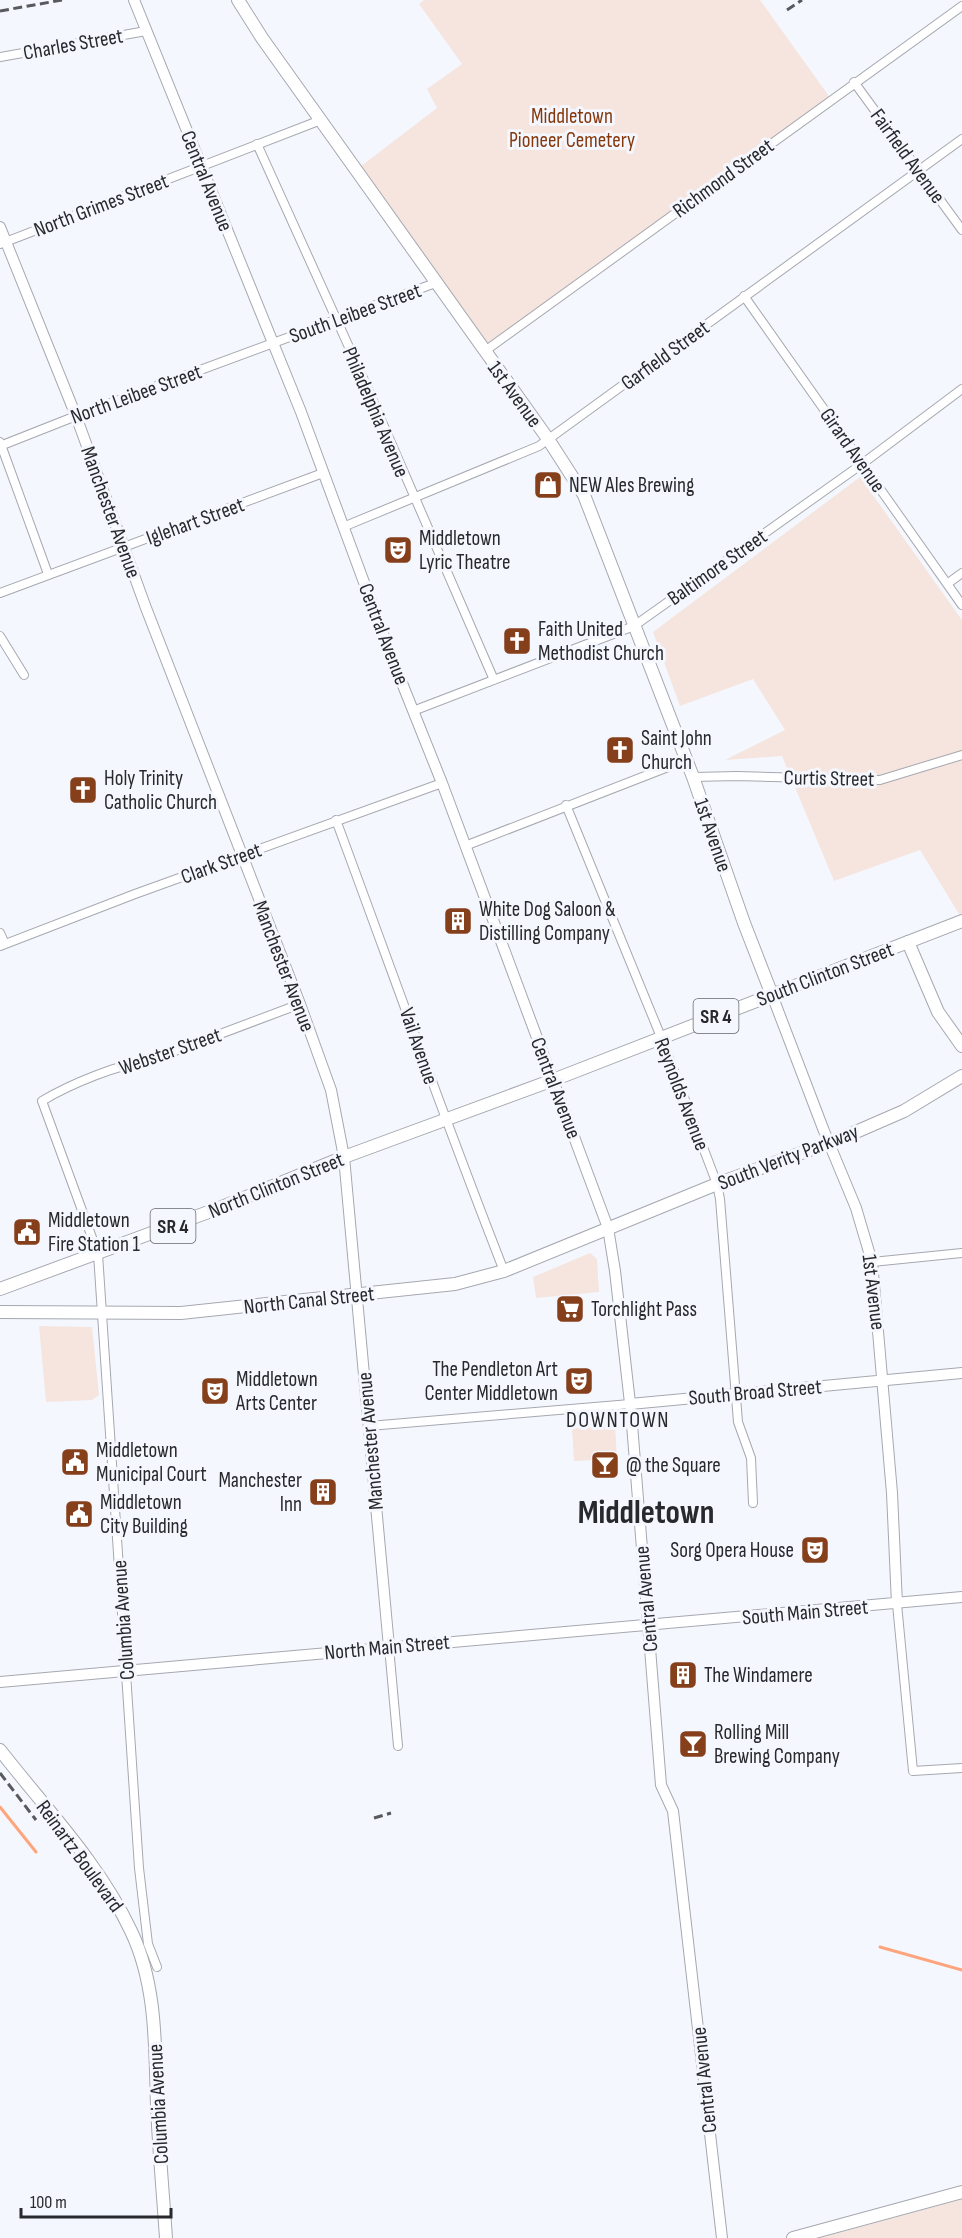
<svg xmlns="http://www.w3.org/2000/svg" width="962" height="2238" font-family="'Sofia Sans Condensed',sans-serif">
<rect width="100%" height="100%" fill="#f5f7fe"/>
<!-- green -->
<path fill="#f5e5de" d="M424 0H760L831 99 485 351 356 170 437 108 427 89 462 64 419 4Z
M860 477 962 620V919L920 850 834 881 782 756 725 760 785 730 753 679 680 706 653 632Z
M590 1253 597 1259 599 1292 536 1298 533 1277Z
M39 1326 92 1327 99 1395 92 1400 46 1402Z
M615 1426 617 1459 574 1461 572 1428Z
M962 2199V2238H820Z"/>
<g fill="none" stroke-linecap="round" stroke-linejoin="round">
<!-- stream -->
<path stroke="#fea57d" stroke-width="3" d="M0 1807 36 1852
M880 1947 962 1970"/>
<!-- minor casing -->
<g stroke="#a6a8b0" stroke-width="10">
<path id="minor" d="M0 57 146 31
M854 82 962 230
M257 144 363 378 494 680
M0 244 321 120
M744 296 962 605
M485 351 962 6
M0 442 48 574
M0 446 76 416 438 282
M343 527 539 446 962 139
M947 584 962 573
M0 593 323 473
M0 636 24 675
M413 711 634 626 862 464 962 389
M693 777 737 776 880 780 962 755
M566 805 661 1037 717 1184 720 1199 738 1422 751 1458 753 1503
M336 820C392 971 445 1121 504 1271
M465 846 686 760
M0 933 5 944
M0 946 135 894 442 783
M872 1262 962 1253
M369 1426 630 1404
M897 1604 913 1771 962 1768
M389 1647 398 1746
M157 1967 148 1944 139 1868 98 1254 42 1101C70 1084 119 1064 151 1060L300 1004"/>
</g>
<!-- tertiary casing -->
<g stroke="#a6a8b0" stroke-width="12">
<path id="tertiary" d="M134 0 301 412 392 658 442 783 608 1228 615 1271 631 1412 661 1785 673 1811 722 2238
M0 227 76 416 146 608 300 1004 331 1090 344 1157 389 1647
M772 995 824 1131 856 1208 872 1262 892 1493 897 1604
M630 1404 962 1373
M0 1682 962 1597"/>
</g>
<!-- secondary casing -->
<g stroke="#a6a8b0" stroke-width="14">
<path id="secondary" d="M238 0 262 38 548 439 584 495 693 777 744 923 772 995
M908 942 938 1012 962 1046
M0 1750C45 1808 99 1863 131 1931 157 1985 155 2047 157 2106 159 2150 163 2194 166 2238
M793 2238 962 2192"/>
</g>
<!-- primary casing -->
<g stroke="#a6a8b0" stroke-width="14">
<path id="primary" d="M0 1289 222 1207 344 1157 553 1080 962 921
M0 1312 181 1313 455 1284 504 1271 717 1184 842 1138 904 1111 962 1076"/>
</g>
<!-- minor -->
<use href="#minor" stroke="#fff" stroke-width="8"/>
<!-- tertiary -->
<use href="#tertiary" stroke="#fff" stroke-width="10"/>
<!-- secondary -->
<use href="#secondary" stroke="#fff" stroke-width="12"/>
<!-- primary -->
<use href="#primary" stroke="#fff" stroke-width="12"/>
<!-- rail -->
<path stroke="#57595d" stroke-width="3" stroke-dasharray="9 4.5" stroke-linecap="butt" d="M787 10 802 0
M0 11 62 0
M0 1773 36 1820
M374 1818 391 1813"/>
</g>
<!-- icons -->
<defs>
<g id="shop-square" transform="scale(1.5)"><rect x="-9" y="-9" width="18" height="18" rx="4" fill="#853f1b" stroke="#f5f7fe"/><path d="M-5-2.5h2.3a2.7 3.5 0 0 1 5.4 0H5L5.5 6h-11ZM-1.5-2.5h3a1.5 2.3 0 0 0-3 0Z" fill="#fff"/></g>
<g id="theatre-square" transform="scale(1.5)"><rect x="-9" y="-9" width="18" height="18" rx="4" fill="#853f1b" stroke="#f5f7fe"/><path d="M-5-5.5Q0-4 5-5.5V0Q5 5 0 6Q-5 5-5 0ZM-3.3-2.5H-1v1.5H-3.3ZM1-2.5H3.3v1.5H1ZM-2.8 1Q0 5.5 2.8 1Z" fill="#fff"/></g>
<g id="church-square" transform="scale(1.5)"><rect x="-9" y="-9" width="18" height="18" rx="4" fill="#853f1b" stroke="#f5f7fe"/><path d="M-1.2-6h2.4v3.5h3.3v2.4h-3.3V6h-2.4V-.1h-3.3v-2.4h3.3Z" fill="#fff"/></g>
<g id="building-square" transform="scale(1.5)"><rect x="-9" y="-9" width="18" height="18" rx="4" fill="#853f1b" stroke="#f5f7fe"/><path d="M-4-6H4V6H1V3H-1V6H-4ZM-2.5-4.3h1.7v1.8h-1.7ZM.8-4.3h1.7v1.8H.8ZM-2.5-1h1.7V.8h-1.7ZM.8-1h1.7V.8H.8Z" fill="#fff"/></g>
<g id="civic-square" transform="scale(1.5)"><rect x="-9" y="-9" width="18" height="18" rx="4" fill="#853f1b" stroke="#f5f7fe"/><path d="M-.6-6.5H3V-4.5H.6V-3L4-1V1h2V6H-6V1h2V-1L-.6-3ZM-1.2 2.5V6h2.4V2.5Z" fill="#fff"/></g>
<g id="supermarket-square" transform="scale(1.5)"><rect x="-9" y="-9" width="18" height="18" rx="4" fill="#853f1b" stroke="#f5f7fe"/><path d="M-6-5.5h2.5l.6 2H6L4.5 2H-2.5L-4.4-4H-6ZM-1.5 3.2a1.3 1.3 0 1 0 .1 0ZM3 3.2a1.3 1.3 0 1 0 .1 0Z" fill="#fff"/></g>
<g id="bar-square" transform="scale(1.5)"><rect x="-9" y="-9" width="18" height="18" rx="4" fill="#853f1b" stroke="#f5f7fe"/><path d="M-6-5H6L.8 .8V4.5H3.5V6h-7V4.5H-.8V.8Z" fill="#fff"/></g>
</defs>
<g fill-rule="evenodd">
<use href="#shop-square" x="548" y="485"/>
<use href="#theatre-square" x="398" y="550"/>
<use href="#church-square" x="517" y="641"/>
<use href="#church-square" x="620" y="750"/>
<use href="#church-square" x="83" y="790"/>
<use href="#building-square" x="458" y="921"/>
<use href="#civic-square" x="27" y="1232"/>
<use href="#supermarket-square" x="570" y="1309"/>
<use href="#theatre-square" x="579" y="1381"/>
<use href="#theatre-square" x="215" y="1391"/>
<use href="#civic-square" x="75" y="1462"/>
<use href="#bar-square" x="605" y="1465"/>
<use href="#building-square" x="323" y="1492"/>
<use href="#civic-square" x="79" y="1514"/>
<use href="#theatre-square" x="815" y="1550"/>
<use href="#building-square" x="683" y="1675"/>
<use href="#bar-square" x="693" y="1744"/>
</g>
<g text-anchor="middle" stroke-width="6" stroke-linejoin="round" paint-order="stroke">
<!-- shield labels -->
<g fill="#f5f7fe" stroke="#66676b" stroke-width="1.5">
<rect x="693.5" y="999" width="45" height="34" rx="4.5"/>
<rect x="150.5" y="1209" width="45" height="34" rx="4.5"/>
</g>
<g font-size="20" font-weight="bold" fill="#28292c">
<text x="716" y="1023">SR 4</text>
<text x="173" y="1233">SR 4</text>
</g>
<!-- street labels -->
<g font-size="21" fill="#28292c" stroke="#f5f7fe">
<text transform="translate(73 44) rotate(-10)" y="7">Charles Street</text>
<text transform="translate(908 156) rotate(54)" y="7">Fairfield Avenue</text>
<text transform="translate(723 178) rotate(-36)" y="7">Richmond Street</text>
<text transform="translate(207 181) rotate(68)" y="7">Central Avenue</text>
<text transform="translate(101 205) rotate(-21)" y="7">North Grimes Street</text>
<text transform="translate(355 313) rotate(-20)" y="7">South Leibee Street</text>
<text transform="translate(665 355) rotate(-36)" y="7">Garfield Street</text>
<text transform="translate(136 394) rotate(-20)" y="7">North Leibee Street</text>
<text transform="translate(515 394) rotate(54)" y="7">1st Avenue</text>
<text transform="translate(376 412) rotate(67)" y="7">Philadelphia Avenue</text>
<text transform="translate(853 450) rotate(55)" y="7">Girard Avenue</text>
<text transform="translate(111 512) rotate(70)" y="7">Manchester Avenue</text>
<text transform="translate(195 521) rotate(-20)" y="7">Iglehart Street</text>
<text transform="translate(717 567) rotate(-35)" y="7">Baltimore Street</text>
<text transform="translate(384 634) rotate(69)" y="7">Central Avenue</text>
<text transform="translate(829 778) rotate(1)" y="7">Curtis Street</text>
<text transform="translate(713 835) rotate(71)" y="7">1st Avenue</text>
<text transform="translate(221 863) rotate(-20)" y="7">Clark Street</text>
<text transform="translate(284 966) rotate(69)" y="7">Manchester Avenue</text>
<text transform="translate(825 974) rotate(-21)" y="7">South Clinton Street</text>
<text transform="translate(419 1046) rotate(71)" y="7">Vail Avenue</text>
<text transform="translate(170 1051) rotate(-19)" y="7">Webster Street</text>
<text transform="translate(556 1088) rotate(69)" y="7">Central Avenue</text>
<text transform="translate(682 1094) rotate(69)" y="7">Reynolds Avenue</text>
<text transform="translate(788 1157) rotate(-21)" y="7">South Verity Parkway</text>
<text transform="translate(276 1185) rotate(-22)" y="7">North Clinton Street</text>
<text transform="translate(874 1292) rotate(83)" y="7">1st Avenue</text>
<text transform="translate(309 1300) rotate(-6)" y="7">North Canal Street</text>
<text transform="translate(755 1392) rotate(-5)" y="7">South Broad Street</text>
<text transform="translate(370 1441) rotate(-95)" y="7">Manchester Avenue</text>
<text transform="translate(646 1599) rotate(-95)" y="7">Central Avenue</text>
<text transform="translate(805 1612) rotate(-5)" y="7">South Main Street</text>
<text transform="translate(123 1620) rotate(-94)" y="7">Columbia Avenue</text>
<text transform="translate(387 1647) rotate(-5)" y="7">North Main Street</text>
<text transform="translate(80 1856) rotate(54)" y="7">Reinartz Boulevard</text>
<text transform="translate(704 2080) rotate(-96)" y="7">Central Avenue</text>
<text transform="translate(158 2104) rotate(-93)" y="7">Columbia Avenue</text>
</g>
<!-- park labels -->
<g font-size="21" fill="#86380c" stroke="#f5f7fe">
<text x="572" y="123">Middletown<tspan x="572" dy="24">Pioneer Cemetery</tspan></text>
</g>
<!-- poi labels -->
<g font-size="21" fill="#28292c" stroke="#f5f7fe" text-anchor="start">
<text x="569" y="492">NEW Ales Brewing</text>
<text x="419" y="545">Middletown<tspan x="419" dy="24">Lyric Theatre</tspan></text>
<text x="538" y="636">Faith United<tspan x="538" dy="24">Methodist Church</tspan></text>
<text x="641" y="745">Saint John<tspan x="641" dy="24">Church</tspan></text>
<text x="104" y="785">Holy Trinity<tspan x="104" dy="24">Catholic Church</tspan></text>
<text x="479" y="916">White Dog Saloon &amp;<tspan x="479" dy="24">Distilling Company</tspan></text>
<text x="48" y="1227">Middletown<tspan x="48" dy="24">Fire Station 1</tspan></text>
<text x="591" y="1316">Torchlight Pass</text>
<text x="558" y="1376" text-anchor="end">The Pendleton Art<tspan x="558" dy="24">Center Middletown</tspan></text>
<text x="236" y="1386">Middletown<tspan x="236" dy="24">Arts Center</tspan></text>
<text x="96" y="1457">Middletown<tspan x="96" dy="24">Municipal Court</tspan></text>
<text x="626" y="1472">@ the Square</text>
<text x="302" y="1487" text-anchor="end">Manchester<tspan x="302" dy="24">Inn</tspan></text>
<text x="100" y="1509">Middletown<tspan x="100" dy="24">City Building</tspan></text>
<text x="794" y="1557" text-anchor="end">Sorg Opera House</text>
<text x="704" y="1682">The Windamere</text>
<text x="714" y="1739">Rolling Mill<tspan x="714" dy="24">Brewing Company</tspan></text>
</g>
<!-- neighbourhood labels -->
<g font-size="22" letter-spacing="1.5" fill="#28292c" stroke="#f5f7fe">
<text x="618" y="1427">DOWNTOWN</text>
</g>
<!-- town labels -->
<g font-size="33" font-weight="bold" fill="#28292c" stroke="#f5f7fe">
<text x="646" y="1523">Middletown</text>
</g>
</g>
<!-- scale -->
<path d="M21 2208v9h150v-9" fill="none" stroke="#28292c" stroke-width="3"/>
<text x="30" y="2208" font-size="18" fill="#28292c" stroke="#f5f7fe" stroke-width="4.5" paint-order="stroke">100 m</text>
</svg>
